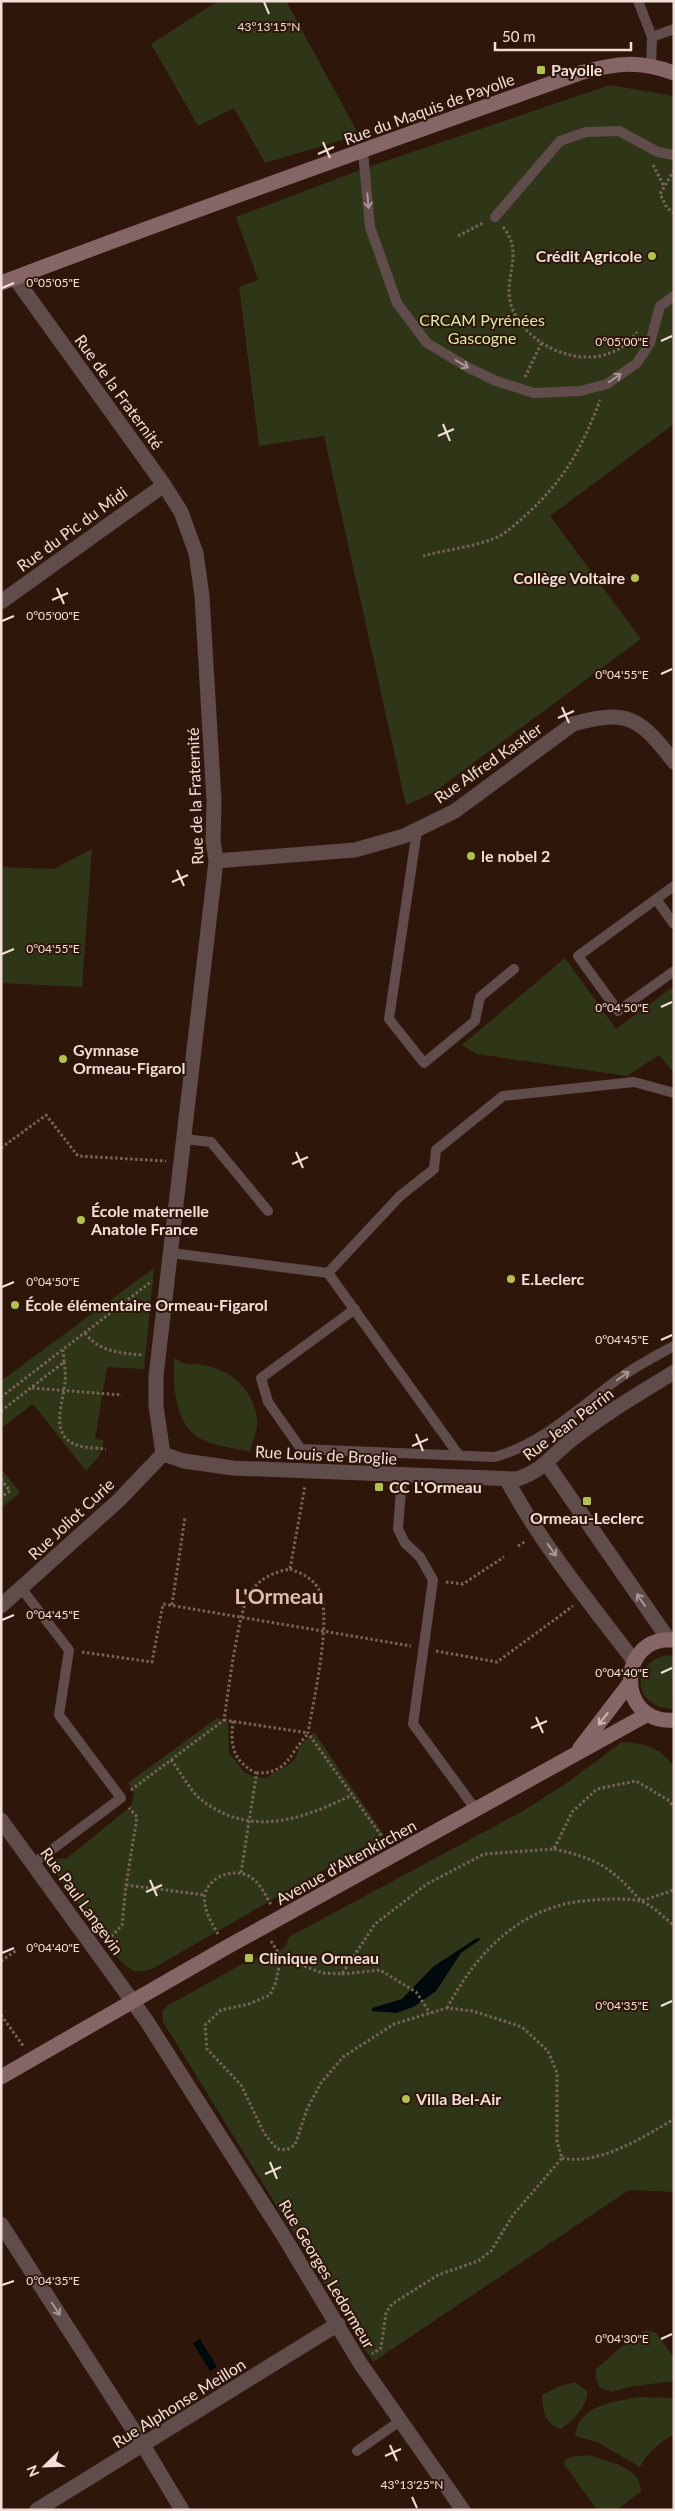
<svg xmlns="http://www.w3.org/2000/svg" width="675" height="2511" font-family="Lato,sans-serif">
<rect width="100%" height="100%" fill="#2f160a"/>
<!-- green -->
<path fill="#2e3617" d="M218 1H286L359 135 265 163 234 108 198 126 151 44Z
M610 85 674 96V424L550 516 641 639 433 793 406 805 324 436 259 446 239 287 258 280 236 217 365 168Z
M92 849 82 987 1 983V867L54 869Z
M565 958 616 1029 674 986V1073L659 1055 627 1076 477 1054 462 1045Z
M154 1268 144 1369 107 1367 95 1439 104 1440 100 1455 86 1471 33 1404 1 1428V1381Z
M174 1358C186 1366 190 1363 203 1365 232 1370 255 1391 257 1422 258 1431 252 1443 250 1452 234 1448 215 1446 201 1439 174 1424 173 1386 174 1358Z
M1 1468 20 1493 1 1508Z
M669 1655 674 1656 672 1709C632 1707 629 1661 669 1655Z
M217 1718 228 1722 229 1753 245 1773 256 1777 265 1778 288 1765 295 1759 300 1746 314 1732 384 1835 152 1969C133 1974 130 1971 117 1957L45 1858 66 1859 125 1811 132 1804 134 1792 128 1783Z
M622 1742C647 1744 659 1746 674 1767V2192L629 2190 373 2362 163 2022 162 2012 167 2006 251 1959 270 1957 286 1946 289 1937 523 1811 567 1783Z
M646 2330 656 2333 674 2358V2381L628 2387 612 2392 599 2387 596 2378V2369L633 2337Z
M574 2382 587 2391C589 2404 571 2424 560 2429 544 2422 543 2411 542 2395L558 2387Z
M640 2397 674 2398V2434C659 2443 648 2452 640 2467L597 2442 575 2436C578 2405 615 2401 640 2397Z
M589 2455C608 2462 640 2466 641 2491L617 2510H597L564 2464 565 2460 571 2457Z"/>
<!-- water -->
<path fill="#00090b" d="M477 1938 481 1939 461 1953 436 1991 415 2006 397 2013 372 2011V2008L402 1999 434 1966Z
M200 2339 217 2367 210 2371 193 2343Z"/>
<g fill="none" stroke-linecap="round" stroke-linejoin="round">
<!-- path -->
<path stroke="#796358" stroke-width="3" stroke-dasharray="2.5 2.5" stroke-linecap="butt" d="M653 165 664 186
M674 170 660 194 667 208 674 213
M503 227C526 255 501 277 512 308 531 355 605 378 637 332
M458 236 483 223
M525 377 541 344
M423 556C445 550 472 547 493 539 506 534 517 523 527 514 565 479 582 448 600 400
M1 1148 46 1115 78 1156 166 1161
M85 1333C99 1352 120 1353 143 1355
M64 1362C65 1369 66 1376 65 1382 63 1405 48 1436 79 1446 87 1448 98 1448 106 1449
M32 1388 122 1395
M1 1397 152 1281
M1 1411 64 1362 63 1350
M1 1479 10 1491 1 1497
M518 1546 526 1541
M290 1569C301 1573 312 1578 318 1588 334 1613 313 1702 308 1733L385 1841
M446 1582 463 1584 504 1557
M172 1605 185 1517
M436 1651 497 1662 573 1606
M82 1652 152 1662 163 1604 411 1646
M224 1720 308 1733
M233 1721C230 1746 233 1761 256 1773V1777L241 1873
M171 1760C180 1771 188 1787 198 1797 248 1839 301 1820 352 1795
M256 1773C289 1774 289 1753 308 1734
M131 1790 224 1720C228 1694 238 1609 251 1591 261 1578 274 1572 290 1569L305 1486
M554 1849C598 1859 611 1867 641 1901L674 1890
M126 1885 205 1895
M218 1934C212 1924 202 1907 205 1894 210 1875 238 1866 253 1879 261 1885 266 1896 271 1905
M108 1940 122 1925 126 1885 137 1817 129 1808
M271 1941 281 1957 276 1982 270 1995 249 2004 221 2010 205 2025 207 2049 241 2085 264 2133 277 2149 286 2150 295 2145 307 2109 321 2083 343 2057 394 2024 447 2008 473 2011 522 2027 548 2051 557 2073V2142L562 2158 513 2215 491 2251 478 2261 438 2275 392 2304 386 2313 381 2348 372 2354
M281 1957 322 1973 342 1974 375 1924 427 1884 484 1854 554 1849 572 1812 597 1789 636 1781 668 1800 674 1807
M1 1961 17 1950
M342 1974 380 1970 416 1992 430 2013
M447 2008C479 1949 523 1904 593 1900 608 1899 625 1898 640 1901 651 1904 665 1918 674 1926
M1 2015 24 2047
M562 2158C598 2166 644 2137 674 2119"/>
<!-- lane -->
<path stroke="#614c4c" stroke-width="10" d="M638 1 652 37
M651 65 652 37 674 29
M363 152 370 227 397 303 427 343 469 368 496 381 534 393 580 391 607 384 637 363 650 343 660 306 674 296
M495 217 560 141 586 132 619 131 658 152 674 155
M417 830 389 1019 424 1063 475 1021 480 997 514 969
M674 886 578 956 618 1011 674 971
M656 899 674 924
M184 1139 211 1142 268 1211
M171 1253 328 1273 458 1454
M328 1273 400 1196 434 1169 436 1150 503 1096 634 1082 674 1093
M355 1309 261 1378 268 1402 301 1449 494 1457C544 1444 582 1404 624 1375 640 1364 657 1355 674 1346
M402 1476 398 1529 405 1543 420 1557 433 1580 413 1724 476 1810
M21 1588 69 1650 59 1715 121 1798 34 1863
M357 2451 400 2421"/>
<!-- street -->
<path stroke="#614c4c" stroke-width="15" d="M15 278 164 485 181 512 196 553 202 596 214 801 213 840 216 861 156 1376V1406L163 1454
M1 602 164 485
M216 861 355 850 404 836 455 811 573 724C628 708 641 719 674 762
M163 1454 184 1461 233 1468 517 1479C542 1471 550 1457 570 1441 602 1415 639 1394 674 1372
M547 1464 669 1640
M507 1480C541 1544 590 1603 634 1661
M1 1606 119 1500 163 1454
M1 1820 146 2020 283 2235 360 2363 463 2510
M1 2224 143 2445 182 2510
M37 2510 338 2324"/>
<!-- secondary -->
<path stroke="#866566" stroke-width="15" d="M1 283C193 210 386 142 580 73 616 63 638 60 674 73
M674 1640C616 1635 616 1725 674 1720
M580 1748 629 1684
M1 2077 227 1947 648 1714"/>
</g>
<!-- one-way arrows -->
<defs><path id="oneway-shaft" d="M-6 0H5M1.5-3L5.5 0L1.5 3" fill="none" stroke-width="1.6" stroke-linecap="round" stroke-linejoin="round" transform="scale(1.25)"/></defs>
<g stroke="#aa9692">
<use href="#oneway-shaft" transform="translate(368 201) rotate(85)"/>
<use href="#oneway-shaft" transform="translate(462 364) rotate(31)"/>
<use href="#oneway-shaft" transform="translate(615 378) rotate(-35)"/>
<use href="#oneway-shaft" transform="translate(623 1376) rotate(-35)"/>
<use href="#oneway-shaft" transform="translate(552 1550) rotate(55)"/>
<use href="#oneway-shaft" transform="translate(641 1600) rotate(-124)"/>
<use href="#oneway-shaft" transform="translate(56 2309) rotate(57)"/>
</g>
<use stroke="#ccb5b0" href="#oneway-shaft" transform="translate(603 1719) rotate(128)"/>
<!-- ticks -->
<path fill="none" stroke="#f2e0d8" stroke-width="2" d="M264 2 269 14M323 142 330 158M318 154 334 147M2 288 14 283M661 341 672 336M443 424 450 441M438 436 454 429M57 588 64 604M52 600 68 593M2 621 14 616M661 674 672 669M562 707 569 723M558 718 574 711M177 870 184 886M172 882 188 875M2 954 14 949M661 1007 672 1002M296 1152 303 1168M292 1164 308 1157M2 1287 14 1282M661 1340 672 1335M416 1434 423 1451M412 1446 428 1439M2 1620 14 1615M661 1673 672 1668M536 1717 543 1733M531 1728 547 1721M150 1880 157 1896M146 1892 162 1885M2 1953 14 1948M661 2006 672 2001M270 2162 277 2179M265 2174 281 2167M2 2285 14 2281M661 2339 672 2334M390 2445 397 2461M385 2456 401 2449M412 2497 417 2508"/>
<!-- markers -->
<g fill="#b2c34b" stroke="#2f160a" stroke-width="2">
<rect x="536" y="65" width="10" height="10" rx="2.5"/>
<circle cx="652" cy="256" r="5"/>
<circle cx="635" cy="578" r="5"/>
<circle cx="471" cy="856" r="5"/>
<circle cx="63" cy="1059" r="5"/>
<circle cx="81" cy="1220" r="5"/>
<circle cx="511" cy="1279" r="5"/>
<circle cx="15" cy="1305" r="5"/>
<rect x="374" y="1482" width="10" height="10" rx="2.5"/>
<rect x="582" y="1496" width="10" height="10" rx="2.5"/>
<rect x="244" y="1953" width="10" height="10" rx="2.5"/>
<circle cx="406" cy="2099" r="5"/>
</g>
<g text-anchor="middle" stroke-width="4" stroke-linejoin="round" paint-order="stroke">
<!-- poi labels -->
<g font-size="16" font-weight="bold" fill="#f2e0d8" stroke="#2f160a" text-anchor="start">
<text x="551" y="76">Payolle</text>
<text x="642" y="262" text-anchor="end">Crédit Agricole</text>
<text x="625" y="584" text-anchor="end">Collège Voltaire</text>
<text x="481" y="862">le nobel 2</text>
<text x="73" y="1056">Gymnase<tspan x="73" dy="18">Ormeau-Figarol</tspan></text>
<text x="91" y="1217">École maternelle<tspan x="91" dy="18">Anatole France</tspan></text>
<text x="521" y="1285">E.Leclerc</text>
<text x="25" y="1311">École élémentaire Ormeau-Figarol</text>
<text x="389" y="1493">CC L'Ormeau</text>
<text x="587" y="1524" text-anchor="middle">Ormeau-Leclerc</text>
<text x="259" y="1964">Clinique Ormeau</text>
<text x="416" y="2105">Villa Bel-Air</text>
</g>
<!-- street labels -->
<g font-size="16" fill="#f2e0d8" stroke="#2f160a">
<text transform="translate(429 109) rotate(-20)" y="6">Rue du Maquis de Payolle</text>
<text transform="translate(119 392) rotate(54)" y="6">Rue de la Fraternité</text>
<text transform="translate(72 529) rotate(-36)" y="6">Rue du Pic du Midi</text>
<text transform="translate(488 763) rotate(-35)" y="6">Rue Alfred Kastler</text>
<text transform="translate(195 796) rotate(-92)" y="6">Rue de la Fraternité</text>
<text transform="translate(568 1424) rotate(-37)" y="6">Rue Jean Perrin</text>
<text transform="translate(326 1455) rotate(3)" y="6">Rue Louis de Broglie</text>
<text transform="translate(71 1519) rotate(-43)" y="6">Rue Joliot Curie</text>
<text transform="translate(346 1862) rotate(-29)" y="6">Avenue d'Altenkirchen</text>
<text transform="translate(82 1901) rotate(54)" y="6">Rue Paul Langevin</text>
<text transform="translate(327 2274) rotate(59)" y="6">Rue Georges Ledormeur</text>
<text transform="translate(179 2403) rotate(-32)" y="6">Rue Alphonse Meillon</text>
</g>
<!-- park labels -->
<g font-size="16" fill="#d7eda7" stroke="#2f160a">
<text x="482" y="326">CRCAM Pyrénées<tspan x="482" dy="18">Gascogne</tspan></text>
</g>
<!-- district labels -->
<g font-size="21" font-weight="bold" fill="#e0beae" stroke="#2f160a">
<text x="279" y="1604">L'Ormeau</text>
</g>
</g>
<g font-size="12" text-anchor="middle" fill="#f2e0d8" stroke="#2f160a" stroke-width="4" stroke-linejoin="round" paint-order="stroke">
<text x="269" y="31">43°13'15"N</text>
<text x="53" y="287">0°05'05"E</text>
<text x="622" y="346">0°05'00"E</text>
<text x="53" y="620">0°05'00"E</text>
<text x="622" y="679">0°04'55"E</text>
<text x="53" y="953">0°04'55"E</text>
<text x="622" y="1012">0°04'50"E</text>
<text x="53" y="1286">0°04'50"E</text>
<text x="622" y="1344">0°04'45"E</text>
<text x="53" y="1619">0°04'45"E</text>
<text x="622" y="1677">0°04'40"E</text>
<text x="53" y="1952">0°04'40"E</text>
<text x="622" y="2010">0°04'35"E</text>
<text x="53" y="2285">0°04'35"E</text>
<text x="622" y="2343">0°04'30"E</text>
<text x="412" y="2489">43°13'25"N</text>
</g>
<!-- border -->
<rect width="675" height="2511" fill="none" stroke="#f2e0d8" stroke-width="5"/>
<!-- north arrow -->
<g transform="translate(45 2466) rotate(247)" stroke="#2f160a" stroke-width="4" paint-order="stroke">
<path d="M0-4L9 19L0 12L-9 19Z" fill="#f2e0d8"/>
<text y="-8" font-size="14" font-weight="bold" text-anchor="middle" fill="#f2e0d8">N</text>
</g>
<!-- scale -->
<path d="M495 42v8h136v-8" fill="none" stroke="#f2e0d8" stroke-width="2.5"/>
<text x="502" y="42" font-size="15" fill="#f2e0d8" stroke="#2f160a" stroke-width="4" paint-order="stroke">50 m</text>
</svg>
